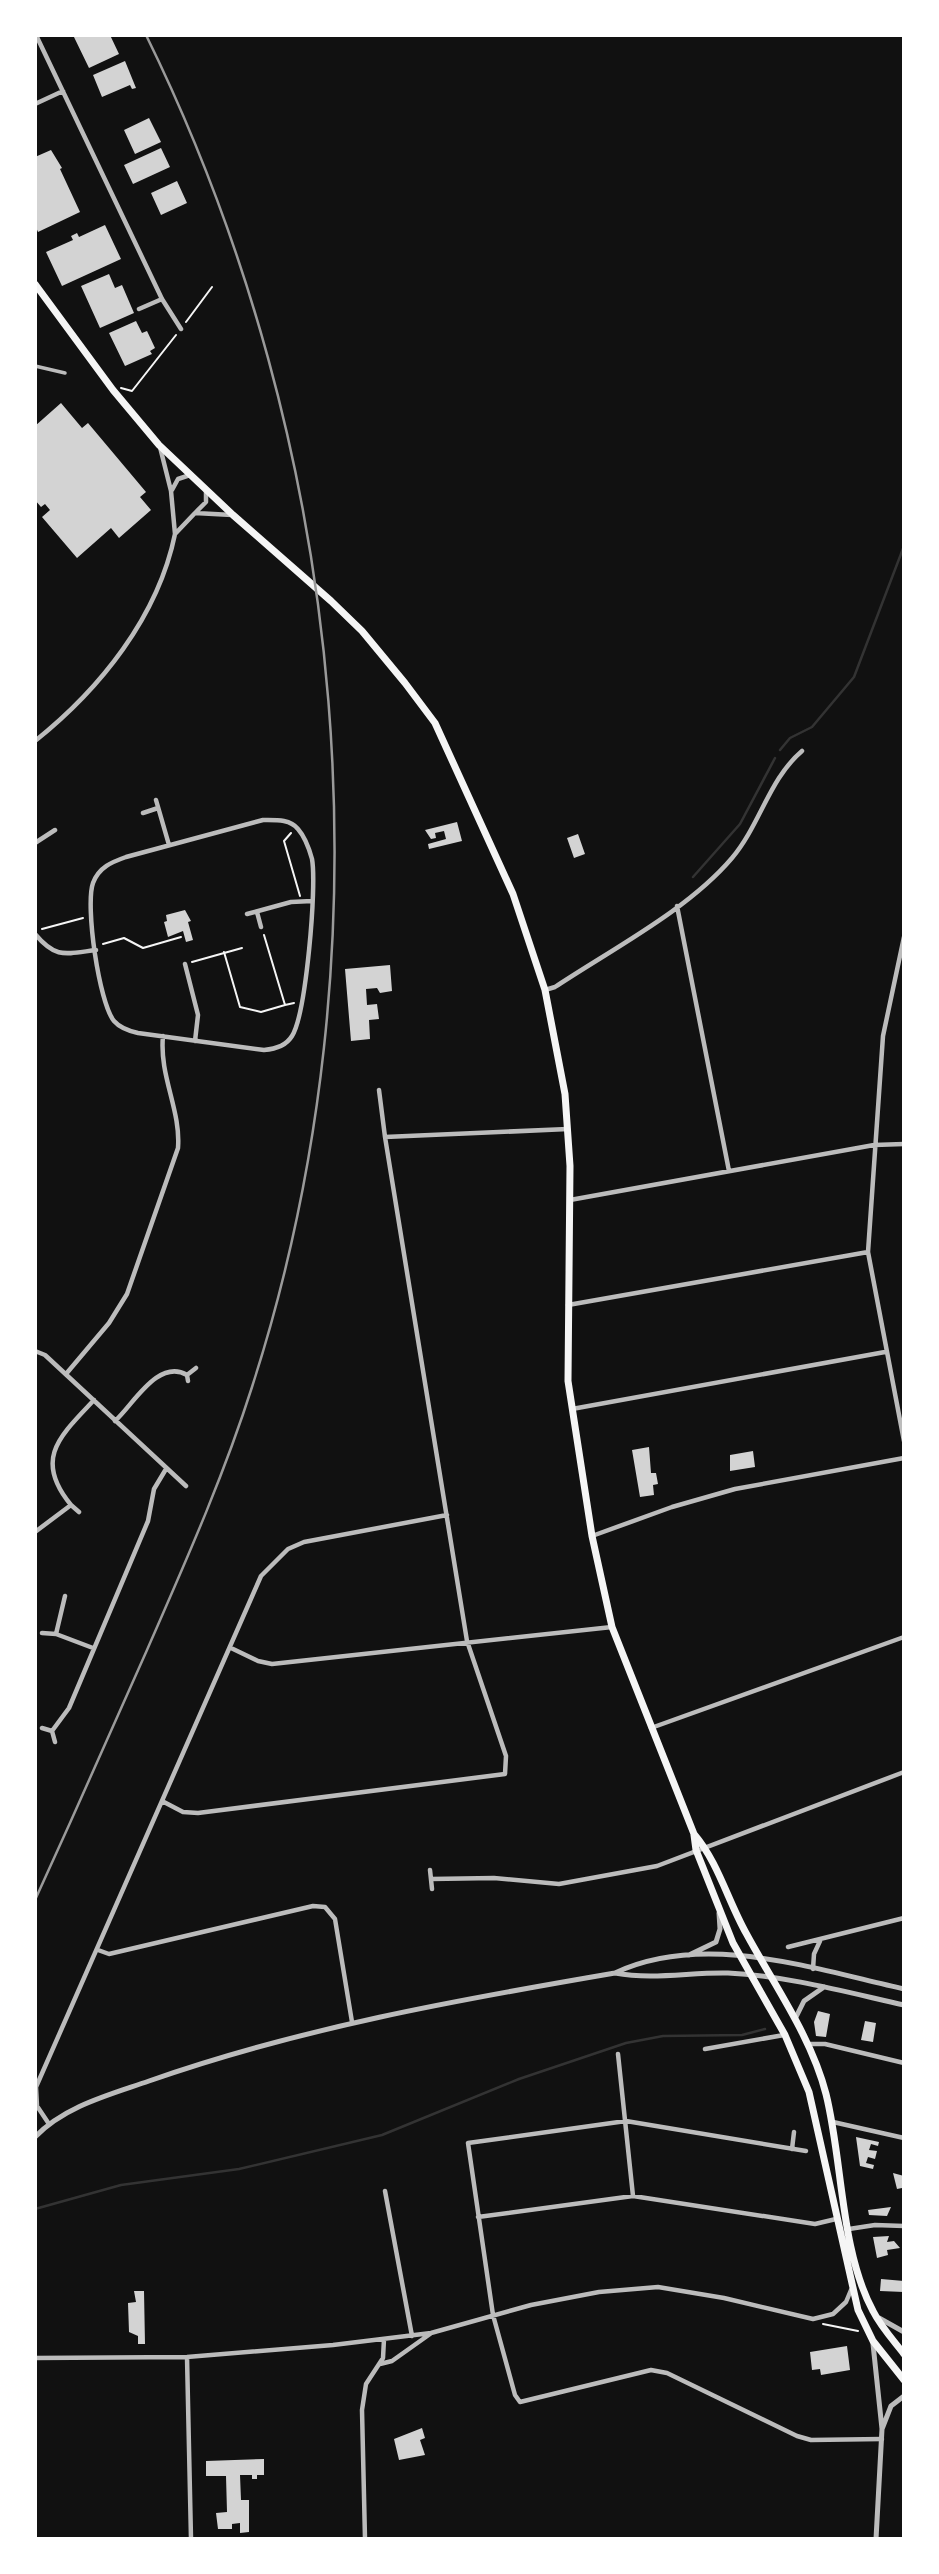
<svg xmlns="http://www.w3.org/2000/svg" width="939" height="2574" font-family="'Archivo Narrow',sans-serif">
<rect width="100%" height="100%" fill="#111"/>
<g fill="none" stroke-linecap="round" stroke-linejoin="round">
<!-- stream -->
<path stroke="#333" stroke-width="2.5" d="M780 750 790 738 812 727 854 677 904 546
M693 877 740 824 775 758
M35 2209 121 2185 239 2169 382 2135 519 2079 626 2043 663 2036 742 2035 765 2029"/>
</g>
<!-- building -->
<path fill="#d3d3d3" d="M73 35H110L119 54 89 68Z
M125 61 136 88 132 89 130 85 102 97 93 75Z
M149 118 161 142 135 154 124 130Z
M161 148 170 167 133 184 124 165Z
M51 150 62 168 60 169 80 212 38 232 35 225V157Z
M177 181 187 203 161 215 151 193Z
M105 225 121 259 62 286 46 252 73 240 71 236 77 233 79 237Z
M109 274 115 288 122 285 134 313 100 328 81 286Z
M136 321 142 333 147 331 155 348 150 351 152 354 125 366 109 333Z
M61 403 82 428 88 423 146 492 140 497 151 510 119 538 111 528 77 558 42 517 50 510 45 504 41 507 35 500V426Z
M457 822 462 841 429 849 428 844 446 839 444 831 435 833 436 838 431 839 425 830Z
M578 834 585 854 574 858 567 838Z
M185 910 191 921 188 922 193 940 186 942 183 931 168 937 164 922 167 921 166 915Z
M390 965 392 991 380 993 377 988 366 989 367 1005 377 1004 379 1019 369 1020 370 1039 351 1041 345 969Z
M649 1447 651 1473H656L658 1484 653 1485 654 1495 640 1497 632 1450Z
M753 1451 755 1467 730 1471V1455Z
M818 2011 830 2014 826 2037 816 2036 814 2022Z
M865 2021 876 2023 873 2042 861 2040Z
M856 2137 879 2142 878 2146 871 2144 869 2150 877 2151 875 2159 868 2157 866 2163 874 2165 873 2169 860 2166Z
M893 2173 904 2176V2192L902 2188 897 2189Z
M891 2207 887 2216 869 2215 868 2210Z
M889 2236 887 2242 894 2241 900 2248 887 2250 888 2255 877 2258 873 2237Z
M881 2279 904 2281V2292L880 2291Z
M134 2291H144L145 2344H138V2336L129 2332 128 2303 136 2302Z
M847 2346 850 2370 821 2375 820 2369 812 2370 810 2352Z
M422 2428 425 2438 420 2440 425 2455 399 2460 394 2439Z
M264 2459V2475H257V2479H252V2475H240L241 2500H249V2532L240 2533V2523L232 2524V2529H218L216 2513 227 2512 226 2476H206V2461Z"/>
<g fill="none" stroke-linecap="round" stroke-linejoin="round">
<!-- path -->
<path stroke="#f5f5f5" stroke-width="2" d="M186 322 212 287
M121 388 132 391 176 335
M291 833 284 841 300 896
M42 929 83 918
M264 935 285 1005 294 1003
M103 944 124 938 143 948 181 937
M224 952 240 1007 261 1012 285 1005
M192 962 242 948
M823 2324 858 2331"/>
<!-- pedestrian -->
<path stroke="#bcbcbc" stroke-width="3.5" d="M35 366 65 373"/>
<!-- minor -->
<path stroke="#bcbcbc" stroke-width="4.5" d="M36 35 162 299 181 329
M35 104 63 91
M139 309 162 299
M160 447 171 491 175 534 195 513 232 515
M172 490 178 479 190 475
M196 512 206 502V491
M35 741C100 689 158 617 175 534
M156 800 169 845
M143 813 158 808
M263 820C276 820 290 819 298 829 305 837 309 848 312 859 317 886 306 1014 292 1036 286 1046 276 1049 264 1050L138 1033C129 1031 120 1028 114 1021 99 1003 85 905 93 883 99 867 112 862 126 857Z
M35 843 55 830
M677 906 729 1171
M257 912 261 927
M247 914 291 902 312 901
M35 934C56 959 65 954 96 950
M904 937 883 1036 868 1252 904 1441
M185 964 198 1015 195 1041
M545 990 555 987C612 949 688 910 732 858 760 825 769 779 802 751
M379 1090 385 1137
M570 1200 874 1145 904 1144
M568 1305 868 1252
M35 1351 45 1355 186 1486
M66 1374 109 1323 127 1294 178 1148C181 1110 159 1076 163 1036
M187 1375 196 1368
M572 1409 885 1352
M115 1421C133 1405 158 1358 187 1375L188 1381
M71 1505 79 1512
M35 1532 71 1505C33 1459 60 1436 94 1400
M592 1536 672 1507 735 1489 904 1458
M65 1596 56 1634 93 1648
M42 1633 56 1634
M231 1648 258 1661 272 1664 612 1627
M42 1728 52 1731
M651 1728 904 1637
M55 1742 52 1731 69 1708 148 1521 154 1489 166 1469
M162 1801 183 1812 198 1813 505 1774 506 1756 467 1641 385 1137 568 1129
M430 1870 432 1889
M431 1879 494 1878 559 1884 657 1866 904 1772
M788 1947 904 1918
M98 1950 109 1954 313 1906 325 1907 335 1919 352 2022
M813 1969 814 1954 820 1941
M808 2044H825L904 2063
M705 2049 784 2035
M618 2054 633 2196
M833 2122 904 2138
M49 2124 37 2106 36 2087 261 1576 288 1549 304 1542 447 1515
M792 2149 794 2132
M806 2151 626 2121 468 2143 493 2315 515 2395 520 2402 651 2370 667 2373 797 2436 811 2440 882 2439
M385 2191 412 2336
M478 2217 633 2196 815 2224 836 2219
M849 2229 875 2225 904 2226
M187 2357 191 2539
M35 2358 187 2357 333 2345 431 2333 531 2305 599 2292 658 2287 724 2298 813 2319 833 2314 846 2302 851 2290
M380 2364 392 2361 430 2334
M365 2539 362 2410 366 2384 383 2358 384 2339"/>
<!-- tertiary -->
<path stroke="#bcbcbc" stroke-width="5" d="M689 1955 716 1942 720 1929 719 1913
M615 1973C653 1980 691 1972 728 1973 788 1976 846 1992 904 2005
M795 2019 804 2001 824 1987
M35 2137C65 2106 109 2095 149 2081 300 2028 457 2000 615 1973 704 1931 814 1969 904 1989
M879 2318 904 2332
M873 2344 882 2429 876 2539
M882 2429 891 2406 904 2396"/>
<!-- primary -->
<path stroke="#f5f5f5" stroke-width="7" d="M35 284 113 390 159 445 233 515 331 601 362 631 405 683 435 723 513 894 545 990 565 1094 570 1166 568 1381 592 1536 612 1627 694 1834C718 1862 728 1901 746 1933 774 1985 811 2036 826 2094 843 2162 840 2250 873 2311 881 2327 894 2341 904 2354
M694 1835 696 1850 733 1943 785 2035 809 2092 858 2310 873 2341 904 2380"/>
<!-- rail -->
<path stroke="#9a9a9a" stroke-width="2.5" d="M35 1900C73 1817 110 1734 147 1650 185 1563 223 1478 252 1387 394 947 349 448 146 35"/>
</g>
<!-- border -->
<rect width="939" height="2574" fill="none" stroke="#ffffff" stroke-width="74"/>
</svg>
